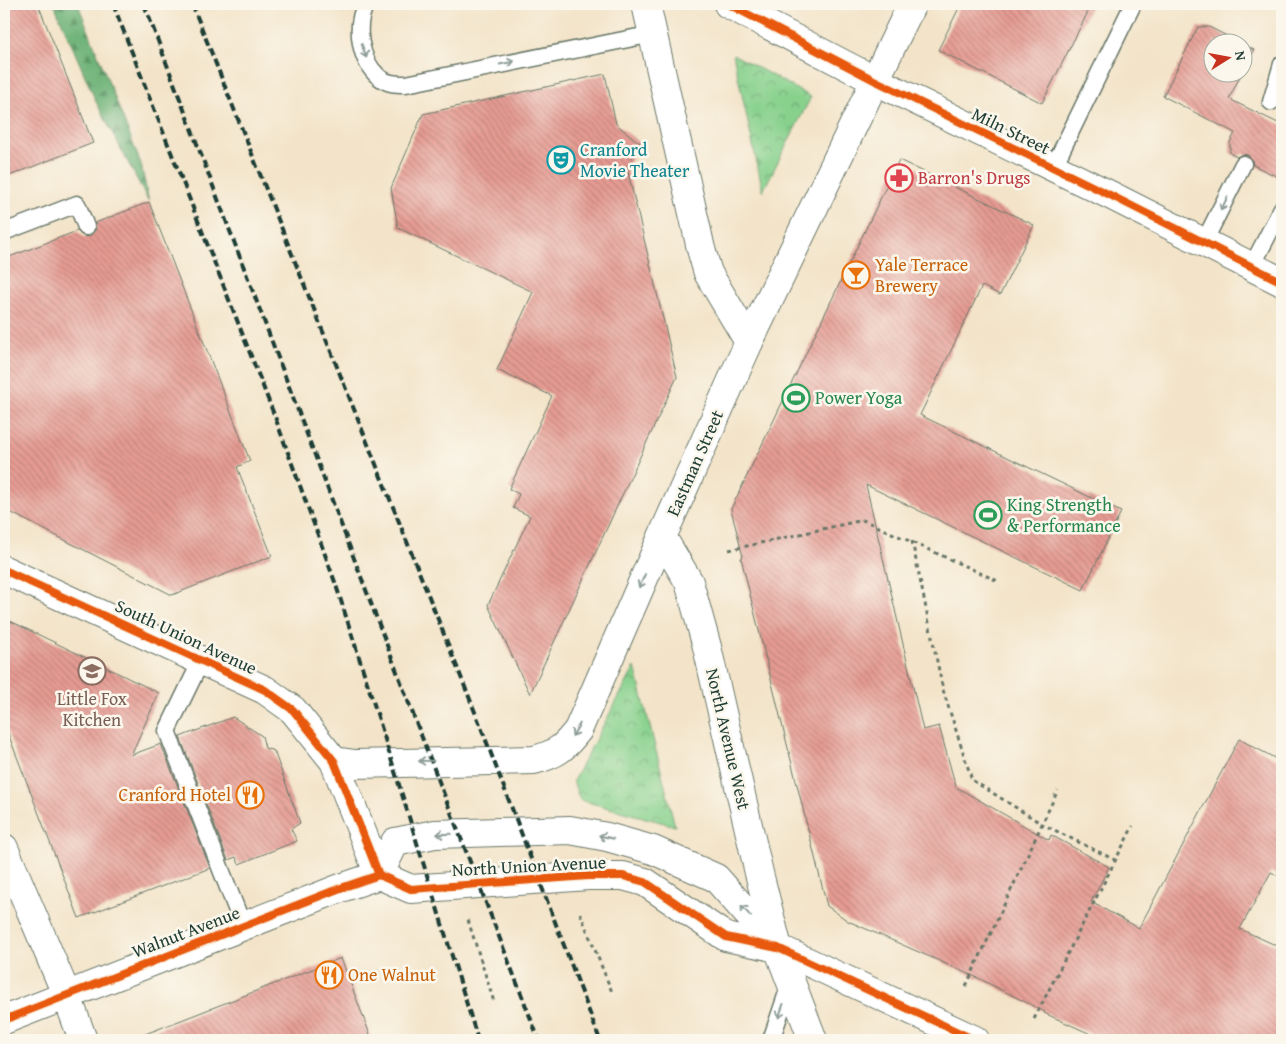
<svg xmlns="http://www.w3.org/2000/svg" width="1286" height="1044" font-family="'Gentium Book Plus',serif">
<defs>
<pattern id="forest-firs" width="22" height="20" patternUnits="userSpaceOnUse" patternTransform="scale(1.25)"><rect width="22" height="20" fill="#6eb378"/><path d="M5 1l3.5 6h-7zM16 11l3.5 6h-7z" fill="#5a9363"/></pattern>
<pattern id="park-crowns" width="20" height="18" patternUnits="userSpaceOnUse" patternTransform="scale(1.25)"><rect width="20" height="18" fill="#88d18d"/><path d="M2 6a3 3 0 1 1 6 0M12 15a3 3 0 1 1 6 0" fill="none" stroke="#6fab74"/></pattern>
<pattern id="building-back-hatch" width="6" height="6" patternUnits="userSpaceOnUse" patternTransform="scale(1.25)"><rect width="6" height="6" fill="#e69b93"/><path d="M-1 5l2 2M0 0l6 6M5-1l2 2" fill="none" stroke="#ba8079"/></pattern>
</defs>
<rect width="100%" height="100%" fill="#fbf7ec"/>
<filter id="ink" filterUnits="userSpaceOnUse"><feTurbulence type="fractalNoise" baseFrequency=".02" numOctaves="2"/><feDisplacementMap in="SourceGraphic" scale="10" xChannelSelector="R" yChannelSelector="G"/><feConvolveMatrix kernelMatrix="1 2 1 2 8 2 1 2 1" color-interpolation-filters="sRGB"/></filter>
<filter id="wash" filterUnits="userSpaceOnUse"><feTurbulence type="fractalNoise" baseFrequency=".0096" numOctaves="4" result="noise"/><feDisplacementMap in="SourceGraphic" scale="20" xChannelSelector="R" yChannelSelector="G"/><feGaussianBlur stdDeviation="1.12" result="paint"/><feColorMatrix in="noise" values="0 0 0 0 0 0 0 0 0 0 0 0 0 0 0 0 0 1.4 0 .05"/><feComposite in="paint" operator="in"/></filter>
<g filter="url(#wash)">
<rect width="100%" height="100%" fill="#f3e4c9"/>
<!-- forest -->
<path fill="url(#forest-firs)" stroke="#467856" d="M54 4H78L141 164 149 202 97 104Z"/>
<!-- park -->
<path fill="url(#park-crowns)" stroke="#548760" d="M733 54 811 97 763 191Z
M635 667 675 826 580 800 573 781Z"/>
<g id="blocks">
<!-- building -->
<path fill="url(#building-back-hatch)" d="M4 4H38L93 143 4 178Z
M961 4H1092L1042 103 938 50Z
M1198 27H1209L1239 42H1214V72H1242L1229 99 1282 125V179L1253 165 1252 159 1248 155 1242 154 1237 157 1230 153V142L1235 133 1163 96Z
M1244 45 1254 50 1244 70Z
M605 74 616 124 640 143 627 168 677 377 530 694 488 605 530 516 513 508 519 494 509 489 552 396 497 370 533 292 398 228 391 188 423 114Z
M899 160 1034 225 1000 295 982 286 920 415 1121 512 1083 590 866 485 923 730 939 726 956 787 1049 840 1051 835 1109 867 1091 902 1139 928 1239 739 1282 762V878L1271 872 1240 929 1282 948V1040H1104L1044 1013 1045 1012 978 978 848 921 827 906 741 558 743 557 731 509Z
M149 202 250 461 237 467 272 556 172 595 4 509V259L77 231 84 237 90 236 96 229 95 223Z
M4 618 159 693 131 755 161 744 210 868 79 918 4 723Z
M233 717 262 736 265 748 274 751 300 823 291 829 297 841 239 864 236 857 228 860 180 737Z
M341 958 372 1040H135V1038Z"/>
</g>
</g>
<g filter="url(#ink)">
<use href="#blocks" fill-opacity="0" stroke="#697768" stroke-width="1"/>
<g fill="none" stroke-linecap="round" stroke-linejoin="round">
<!-- service casing -->
<g stroke="#697768" stroke-width="19">
<path id="service" d="M366 4C354 26 360 61 379 77 387 84 396 84 406 84L653 34
M1271 102 1282 64
M1053 168 1133 4
M4 232 77 204 86 227
M1204 242 1243 164
M1252 266 1282 208
M201 661 167 731 243 926
M771 1040 791 981"/>
</g>
<!-- minor casing -->
<g stroke="#697768" stroke-width="30">
<path id="minor" d="M728 4 874 80 1110 195 1282 282
M749 342 912 4"/>
</g>
<!-- tertiary casing -->
<g stroke="#697768" stroke-width="30">
<path id="tertiary" d="M4 570 265 690 293 710 334 761 379 875
M334 761 355 764 534 760C557 754 564 748 578 730L662 537
M379 875 411 889 588 876H623L645 882 726 937 778 948 975 1040
M379 875 395 842 435 834 570 830 607 837 653 850 716 878 778 948
M4 1020 338 889 379 875"/>
</g>
<!-- secondary casing -->
<g stroke="#697768" stroke-width="30">
<path id="secondary" d="M646 4 701 249 708 273 749 342 662 537 689 582 707 647 759 873 778 948 813 1040
M4 848 67 996 83 1040"/>
</g>
<!-- path -->
<path stroke="#697768" stroke-width="3" stroke-dasharray="4 4" stroke-linecap="butt" d="M912 541 943 690 972 780 1042 824 1115 860
M729 550 863 520 1000 582
M580 913 612 992
M468 920 494 1002
M966 986 1058 790
M1034 1019 1133 826"/>
<!-- service -->
<use href="#service" stroke="#fff" stroke-width="16"/>
<!-- minor -->
<use href="#minor" stroke="#fff" stroke-width="28"/>
<!-- tertiary -->
<use href="#tertiary" stroke="#fff" stroke-width="28"/>
<!-- secondary -->
<use href="#secondary" stroke="#fff" stroke-width="28"/>
<!-- rail -->
<path stroke="#1f3d34" stroke-width="4" stroke-dasharray="8 4" stroke-linecap="butt" d="M113 4 275 417 335 582 379 720 478 1040
M144 4 416 722 539 1040
M192 4 479 722 600 1040"/>
<!-- cycleway casing -->
<g stroke="#fbf7ec" stroke-width="11">
<path id="cycleway" d="M728 4 874 80 1110 195 1282 282
M4 570 265 690 293 710 334 761 379 875
M379 875 411 889 588 876H623L645 882 726 937 778 948 975 1040
M4 1020 338 889 379 875"/>
</g>
<!-- cycleway -->
<use href="#cycleway" stroke="#e8590c" stroke-width="8"/>
</g>
<!-- one-way arrows -->
<defs><path id="oneway-shaft" d="M-6 0H5M1.5-3L5.5 0L1.5 3" fill="none" stroke-width="1.6" stroke-linecap="round" stroke-linejoin="round" transform="scale(1.25)"/></defs>
<g stroke="#8f9e9a">
<use href="#oneway-shaft" transform="translate(364 51) rotate(71)"/>
<use href="#oneway-shaft" transform="translate(507 63) rotate(-11)"/>
<use href="#oneway-shaft" transform="translate(1224 204) rotate(116)"/>
<use href="#oneway-shaft" transform="translate(642 581) rotate(114)"/>
<use href="#oneway-shaft" transform="translate(576 730) rotate(121)"/>
<use href="#oneway-shaft" transform="translate(426 761) rotate(179)"/>
<use href="#oneway-shaft" transform="translate(444 834) rotate(178)"/>
<use href="#oneway-shaft" transform="translate(606 837) rotate(-167)"/>
<use href="#oneway-shaft" transform="translate(746 911) rotate(-132)"/>
<use href="#oneway-shaft" transform="translate(781 1011) rotate(109)"/>
</g>
</g>
<!-- icons -->
<defs>
<g id="theatre-ring" transform="scale(1.4375)"><circle r="9.5" fill="#fbf7ec" stroke="#0f9aa8" stroke-width="1.5"/><path d="M-5-5.5Q0-4 5-5.5V0Q5 5 0 6Q-5 5-5 0ZM-3.3-2.5H-1v1.5H-3.3ZM1-2.5H3.3v1.5H1ZM-2.8 1Q0 5.5 2.8 1Z" fill="#0f9aa8"/></g>
<g id="pharmacy-ring" transform="scale(1.4375)"><circle r="9.5" fill="#fbf7ec" stroke="#e0444e" stroke-width="1.5"/><path d="M-2-6h4v4h4v4h-4v4h-4v-4h-4v-4h4Z" fill="#e0444e"/></g>
<g id="bar-ring" transform="scale(1.4375)"><circle r="9.5" fill="#fbf7ec" stroke="#e8710a" stroke-width="1.5"/><path d="M-6-5H6L.8 .8V4.5H3.5V6h-7V4.5H-.8V.8Z" fill="#e8710a"/></g>
<g id="stadium-ring" transform="scale(1.4375)"><circle r="9.5" fill="#fbf7ec" stroke="#2e9e5b" stroke-width="1.5"/><path d="M0-5a6.5 5 0 1 0 0 10a6.5 5 0 1 0 0-10ZM-3.5-1.8h7v3.6h-7Z" fill="#2e9e5b"/></g>
<g id="school-ring" transform="scale(1.4375)"><circle r="9.5" fill="#fbf7ec" stroke="#8d6e63" stroke-width="1.5"/><path d="M0-5L7-2L0 1L-7-2ZM-4 1L0 2.5L4 1V4Q0 6-4 4Z" fill="#8d6e63"/></g>
<g id="restaurant-ring" transform="scale(1.4375)"><circle r="9.5" fill="#fbf7ec" stroke="#e8710a" stroke-width="1.5"/><path d="M-5-6h1v4h1v-4h1v4h1v-4h1v5L-1.5 .5V6h-2V.5L-5-1ZM5-6V6H3V1.5H1.5Q1.5-4 5-6Z" fill="#e8710a"/></g>
</defs>
<g fill-rule="evenodd">
<use href="#theatre-ring" x="561" y="160"/>
<use href="#pharmacy-ring" x="899" y="178"/>
<use href="#bar-ring" x="856" y="275"/>
<use href="#stadium-ring" x="796" y="398"/>
<use href="#stadium-ring" x="988" y="515"/>
<use href="#school-ring" x="92" y="671"/>
<use href="#restaurant-ring" x="250" y="795"/>
<use href="#restaurant-ring" x="329" y="975"/>
</g>
<g text-anchor="middle" stroke-width="5" stroke-linejoin="round" paint-order="stroke">
<!-- street labels -->
<g font-size="18" fill="#1f3d34" stroke="#fbf7ec">
<text transform="translate(1011 131) rotate(26)" y="6">Miln Street</text>
<text transform="translate(695 463) rotate(-66)" y="6">Eastman Street</text>
<text transform="translate(186 637) rotate(25)" y="6">South Union Avenue</text>
<text transform="translate(728 739) rotate(77)" y="6">North Avenue West</text>
<text transform="translate(529 866) rotate(-3)" y="6">North Union Avenue</text>
<text transform="translate(186 932) rotate(-21)" y="6">Walnut Avenue</text>
</g>
<!-- culture labels -->
<g font-size="18" fill="#0d838f" stroke="#fbf7ec" text-anchor="start">
<text x="580" y="156">Cranford<tspan x="580" dy="21">Movie Theater</tspan></text>
</g>
<!-- health labels -->
<g font-size="18" fill="#be3a42" stroke="#fbf7ec" text-anchor="start">
<text x="918" y="184">Barron's Drugs</text>
</g>
<!-- food labels -->
<g font-size="18" fill="#c56008" stroke="#fbf7ec" text-anchor="start">
<text x="875" y="271">Yale Terrace<tspan x="875" dy="21">Brewery</tspan></text>
<text x="231" y="801" text-anchor="end">Cranford Hotel</text>
<text x="348" y="981">One Walnut</text>
</g>
<!-- leisure labels -->
<g font-size="18" fill="#27864d" stroke="#fbf7ec" text-anchor="start">
<text x="815" y="404">Power Yoga</text>
<text x="1007" y="511">King Strength<tspan x="1007" dy="21">&amp; Performance</tspan></text>
</g>
<!-- education labels -->
<g font-size="18" fill="#785e54" stroke="#fbf7ec">
<text x="92" y="705">Little Fox<tspan x="92" dy="21">Kitchen</tspan></text>
</g>
</g>
<!-- margin -->
<rect width="1286" height="1044" fill="none" stroke="#fbf7ec" stroke-width="20"/>
<!-- north arrow -->
<g transform="translate(1228 58) rotate(79)"><circle r="24" fill="#fbf7ec" stroke="#a3ada2"/>
<path d="M0-4L9 19L0 12L-9 19Z" fill="#c8321e"/>
<text y="-8" font-size="14" font-weight="bold" text-anchor="middle" fill="#1f3d34">N</text>
</g>
</svg>
